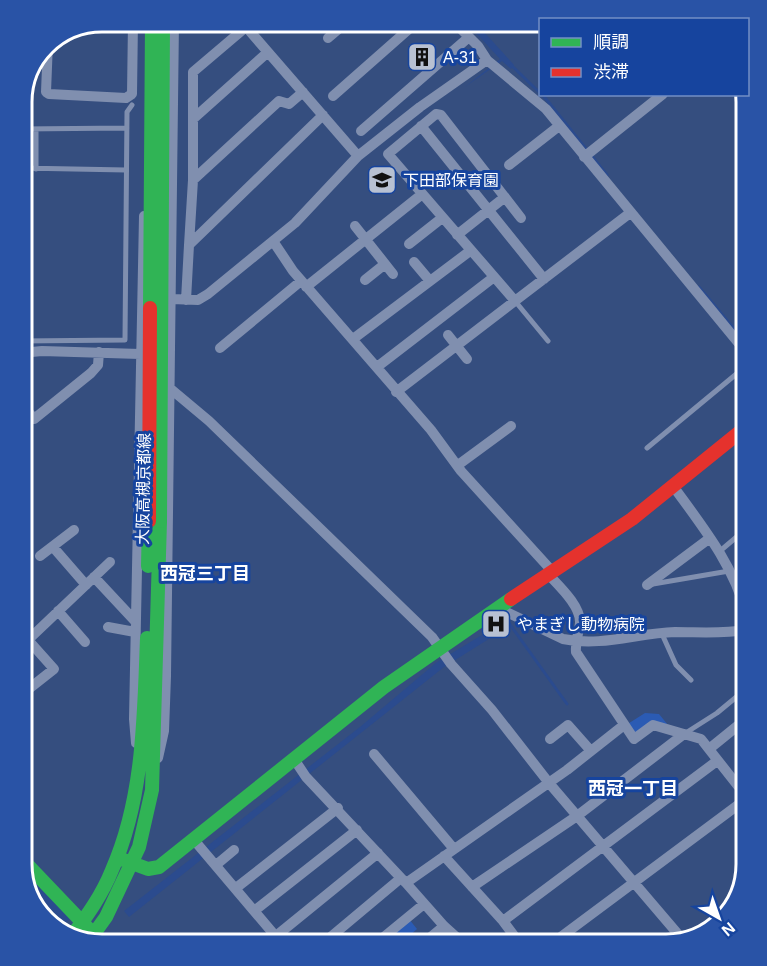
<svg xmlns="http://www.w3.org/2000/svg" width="767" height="966" font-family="Helvetica,'Noto Sans JP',sans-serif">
<rect width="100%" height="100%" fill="#354e7f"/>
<!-- green -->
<path fill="#2b5bb4" d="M645 713 659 714 668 725 634 735 626 725Z
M409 919 417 929 399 945H377Z"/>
<!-- water -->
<path fill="#2b4b8e" d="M465 21H474L514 65 511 69 502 61 465 87 500 59Z
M507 620 511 625 444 667 129 917 124 911 360 727 437 662Z
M22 869 70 918 63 927 29 892Z"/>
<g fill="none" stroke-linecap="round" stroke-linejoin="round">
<!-- stream -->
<path stroke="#2b4b8e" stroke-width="3" d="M511 65 540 93
M542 94 607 175
M699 287 746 343
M509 623 567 704"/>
<!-- path -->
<path stroke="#808faf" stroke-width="1.5" stroke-dasharray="3 4.5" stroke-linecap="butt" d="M31 898 62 929"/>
<!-- lane -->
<path stroke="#808faf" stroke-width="5" d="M21 129 127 128
M36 129V169
M21 168 126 170
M515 301 548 341
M21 341 125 340 127 112 132 105
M647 448 746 366
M720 551 746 529
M653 584 729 571
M662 634 676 665 691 680
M684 734 717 713 746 689"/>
<!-- street -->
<path stroke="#808faf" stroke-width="10" d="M241 21 358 156
M453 21 478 46 487 60 546 109 746 352
M328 38 348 21
M48 42 46 92 49 94 126 98 132 94 133 21
M333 96 418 21
M193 119 268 52
M421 126 544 279
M361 131 469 37
M584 157 663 94
M509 165 559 126
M193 180V72L246 27
M355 226 393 274
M457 235 505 197
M273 241 293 271 431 430 461 471 552 571
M409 244 442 218
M189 245 193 180 279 101 289 104 303 92
M414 262 430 281
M365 280 385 264
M306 287 421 195
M172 299 198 300 208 294 295 223 358 156 420 107 487 60
M186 300 189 245 323 115
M515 301 388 154 436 114 441 115 521 218
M448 335 467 359
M353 339 470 251
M220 348 301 281
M21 353 42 351 140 354 172 390 209 421 432 637 451 664 492 710 549 783 683 940
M377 367 494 277
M396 392 630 213
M21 403 34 419 91 373 98 365 99 352
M458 465 511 426
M673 486C702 526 733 564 746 613
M53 547 86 585
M40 556 74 530
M548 574C559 586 581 606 580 623 579 633 575 640 576 652L634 739 653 725 701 739 738 786 746 780
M94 577 135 621
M647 585 710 538
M498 608 563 639C602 647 637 633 675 632 699 632 722 634 746 630
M58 611 85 642
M108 627 135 632
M28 640 110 562
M21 695 54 669 21 632
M550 739 568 725 591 751
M136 743 134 719 144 216
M709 749 746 719
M374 754 454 849
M158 758 164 731 166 676 174 21
M294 759 306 777 401 878
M194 840 283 945
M444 856 503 921 717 761
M216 865 234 850
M406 883 444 926 465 945
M472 887 577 816 684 734
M236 888 338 808
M254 911 357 830
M503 921 521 945
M703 934 733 907
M276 936 378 853
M321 945 401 878 406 883 567 770 624 725
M374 945 424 904
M421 945 444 926
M550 945 746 799
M664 945 678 934"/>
<!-- fast -->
<path stroke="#30b455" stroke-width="14" d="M148 566 149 521
M21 858 104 945
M121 859 148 869 159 867 384 687 511 599
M71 937C87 916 102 895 112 870 144 798 144 715 147 638
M88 942 106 917 139 847 152 790 160 521"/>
<!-- jam -->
<path stroke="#e5322d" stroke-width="14" d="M511 599 632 519 746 427"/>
<!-- fast-bridge -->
<path stroke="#30b455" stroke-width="14" d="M150 308 152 21
M160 521 163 21"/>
<!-- jam-bridge -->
<path stroke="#e5322d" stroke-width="14" d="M149 521 150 308"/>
</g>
<!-- icons -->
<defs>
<g id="building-square" transform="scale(1.5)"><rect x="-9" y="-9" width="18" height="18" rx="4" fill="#b8c1d2" stroke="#16449e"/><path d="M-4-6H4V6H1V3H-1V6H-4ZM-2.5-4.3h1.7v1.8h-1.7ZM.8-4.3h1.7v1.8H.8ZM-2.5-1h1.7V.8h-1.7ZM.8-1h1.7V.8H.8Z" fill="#111"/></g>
<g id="school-square" transform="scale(1.5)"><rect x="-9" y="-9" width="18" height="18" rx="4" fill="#b8c1d2" stroke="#16449e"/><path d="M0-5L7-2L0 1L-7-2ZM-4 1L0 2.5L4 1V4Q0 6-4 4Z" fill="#111"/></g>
<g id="hospital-square" transform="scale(1.5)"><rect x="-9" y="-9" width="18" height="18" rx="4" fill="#b8c1d2" stroke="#16449e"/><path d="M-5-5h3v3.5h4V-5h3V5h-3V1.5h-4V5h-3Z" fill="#111"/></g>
</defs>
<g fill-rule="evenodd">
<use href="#building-square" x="422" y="57"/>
<use href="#school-square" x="382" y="180"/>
<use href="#hospital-square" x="496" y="624"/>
</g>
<g text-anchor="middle" stroke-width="6" stroke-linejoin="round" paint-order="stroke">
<!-- poi labels -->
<g font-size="16" fill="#fff" stroke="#16449e" text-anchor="start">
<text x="443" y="63">A-31</text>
<text x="403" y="186">下田部保育園</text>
<text x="517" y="630">やまぎし動物病院</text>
</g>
<!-- street labels -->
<g font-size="16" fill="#fff" stroke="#16449e">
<text transform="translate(143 489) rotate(-89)" y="6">大阪高槻京都線</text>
</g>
<!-- neighbourhood labels -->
<g font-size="18" font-weight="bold" fill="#fff" stroke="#16449e">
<text x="205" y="580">西冠三丁目</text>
<text x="633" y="795">西冠一丁目</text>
</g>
</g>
<!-- crop -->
<path d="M0 0H767V966H0ZM102 32H666A70 70 0 0 1 736 102V864A70 70 0 0 1 666 934H102A70 70 0 0 1 32 864V102A70 70 0 0 1 102 32Z" fill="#2953a6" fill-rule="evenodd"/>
<path fill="none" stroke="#fff" stroke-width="3" d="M102 32H666A70 70 0 0 1 736 102V864A70 70 0 0 1 666 934H102A70 70 0 0 1 32 864V102A70 70 0 0 1 102 32Z"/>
<!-- legend -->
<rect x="539" y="18" width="210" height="78" fill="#16449e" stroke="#738fc5" stroke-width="1.5"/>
<rect x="551" y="38" width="30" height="9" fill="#30b455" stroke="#738fc5" stroke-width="1.5"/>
<text x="593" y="48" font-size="18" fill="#ffffff">順調</text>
<rect x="551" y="68" width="30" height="9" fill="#e5322d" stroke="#738fc5" stroke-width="1.5"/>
<text x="593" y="78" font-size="18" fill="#ffffff">渋滞</text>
<!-- north arrow -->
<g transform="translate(719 918) rotate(140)" stroke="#16449e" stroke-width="4.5" paint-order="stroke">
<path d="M0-4.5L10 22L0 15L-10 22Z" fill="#ffffff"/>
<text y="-9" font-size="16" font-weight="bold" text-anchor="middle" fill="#ffffff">N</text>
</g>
</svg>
